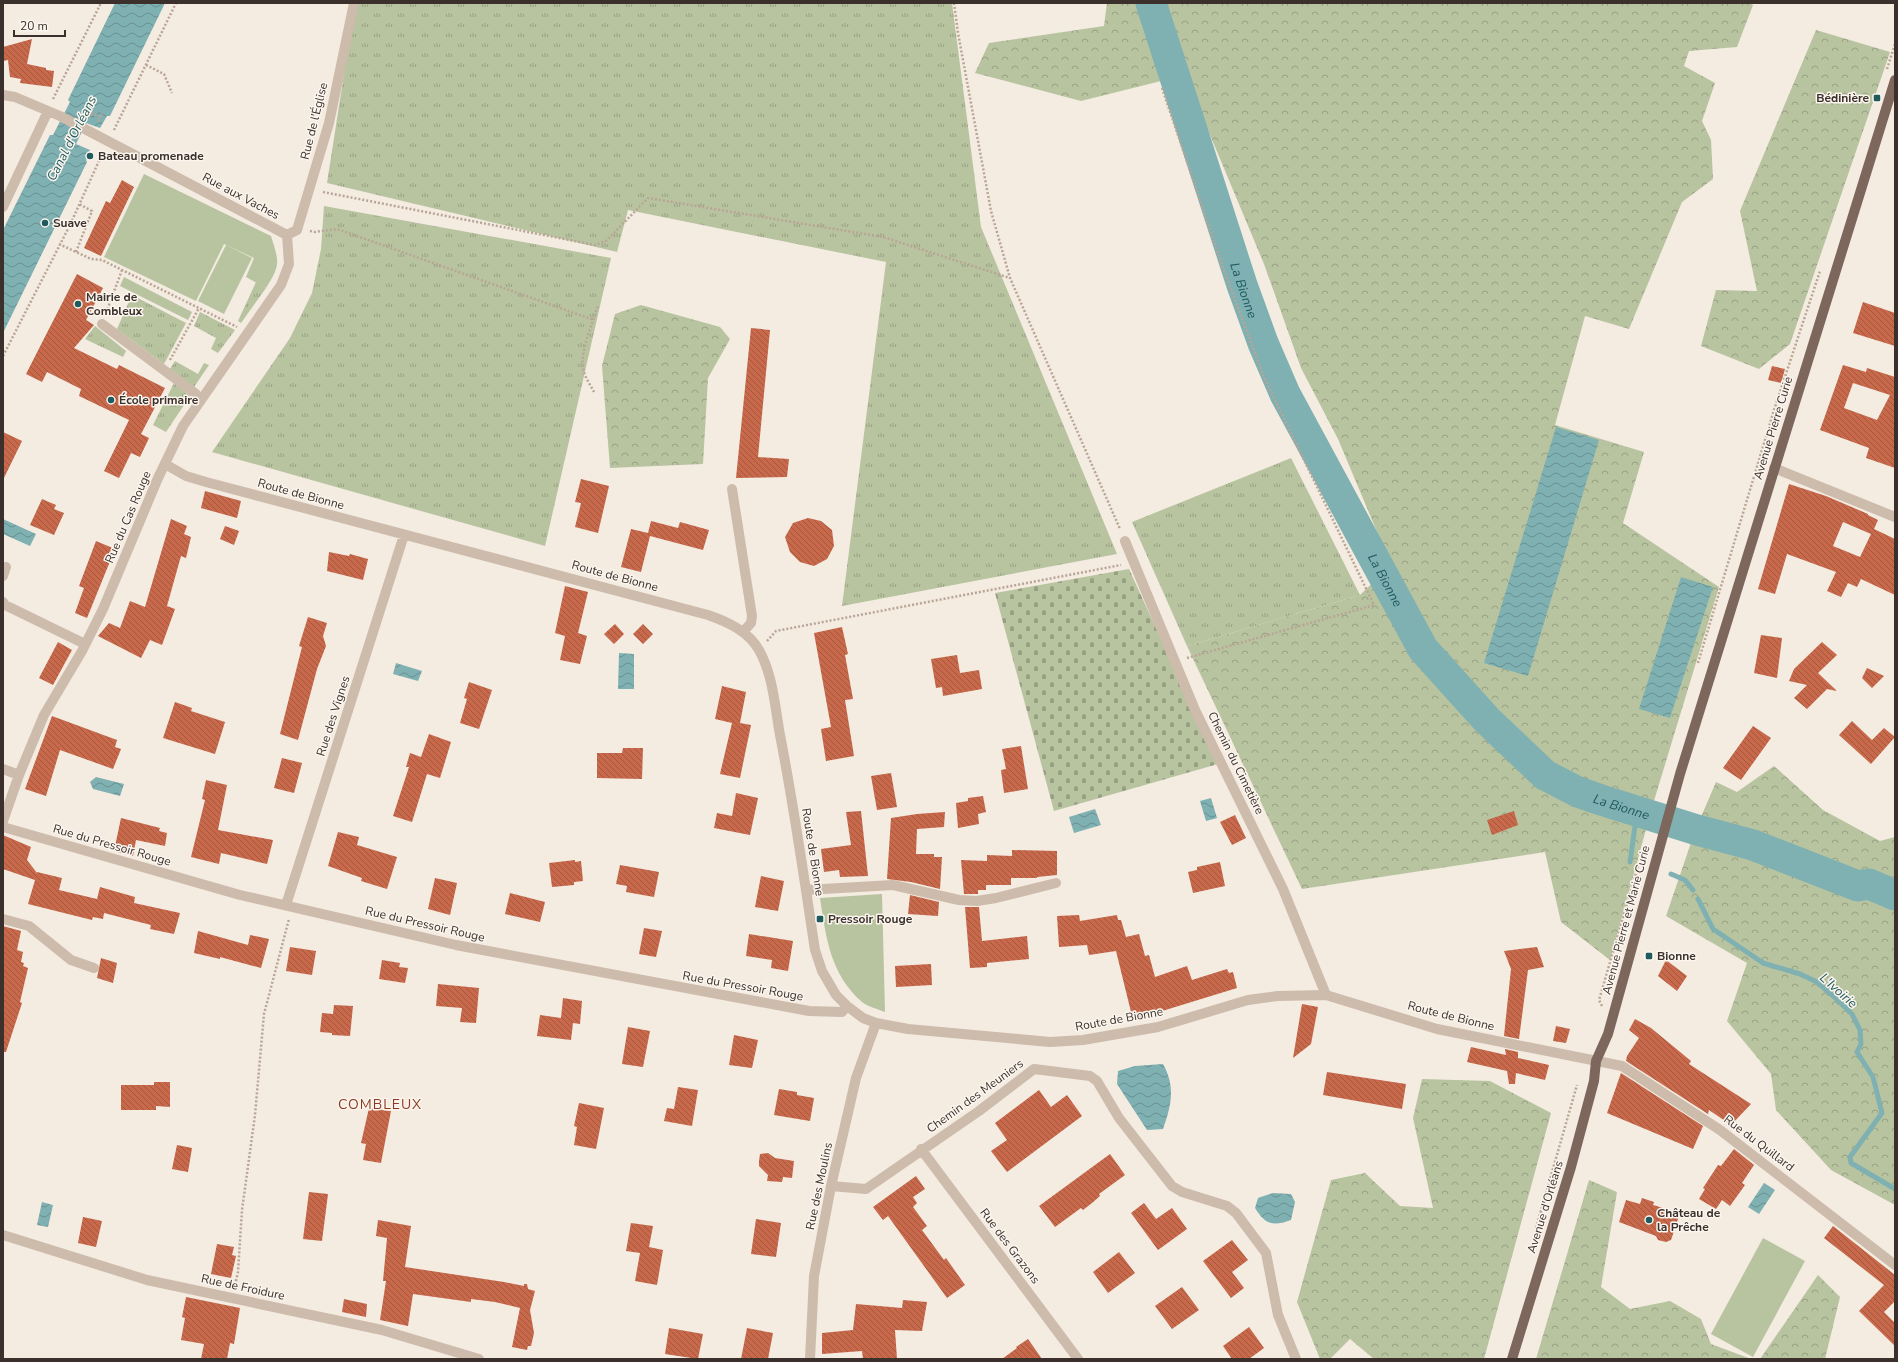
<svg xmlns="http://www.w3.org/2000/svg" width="1898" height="1362" font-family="'Nunito Sans',sans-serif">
<defs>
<pattern id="grass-tufts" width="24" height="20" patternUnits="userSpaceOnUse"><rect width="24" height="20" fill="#b8c4a0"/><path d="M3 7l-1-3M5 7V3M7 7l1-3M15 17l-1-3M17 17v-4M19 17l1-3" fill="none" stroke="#97a083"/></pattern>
<pattern id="forest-crowns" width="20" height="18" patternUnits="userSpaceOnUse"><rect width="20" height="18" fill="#b8c4a0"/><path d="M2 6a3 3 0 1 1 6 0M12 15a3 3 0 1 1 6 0" fill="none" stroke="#97a083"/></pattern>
<pattern id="cemetery-stones" width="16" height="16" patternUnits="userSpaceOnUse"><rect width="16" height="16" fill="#b8c4a0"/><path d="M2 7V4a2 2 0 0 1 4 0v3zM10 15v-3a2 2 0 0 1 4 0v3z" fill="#97a083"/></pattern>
<pattern id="water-waves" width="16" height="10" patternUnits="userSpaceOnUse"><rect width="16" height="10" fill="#7fb0b2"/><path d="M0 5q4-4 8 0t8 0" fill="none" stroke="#699091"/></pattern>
<pattern id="building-back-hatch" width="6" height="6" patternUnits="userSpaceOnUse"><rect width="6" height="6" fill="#c8694b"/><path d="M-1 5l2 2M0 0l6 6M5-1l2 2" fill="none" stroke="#a4573f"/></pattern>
</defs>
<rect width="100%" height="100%" fill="#f4ebe1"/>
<!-- grass -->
<path fill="url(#grass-tufts)" d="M355 3H952L981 227 1117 554 842 606 886 262 628 210 617 252 327 183Z
M324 206 611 258 545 546 212 452 290 338 312 293 321 249Z
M256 282 266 288 241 323 238 321Z
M132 295 186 323 164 364 117 329Z
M200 312 235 330 218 353 211 349 216 338 194 326Z
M95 326 126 351 123 357 85 339Z
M175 361 198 374 204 363 209 365 194 387 170 369Z
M174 383 190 396 166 432 153 425Z
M1291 458 1360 595 1187 646 1132 522Z"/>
<!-- forest -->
<path fill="url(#forest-crowns)" d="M1107 3H1749L1753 5 1737 47 1689 51 1684 66 1715 83 1702 121 1711 140 1713 179 1682 202 1629 329 1585 316 1555 425 1644 452 1623 523 1719 587 1653 804 1610 960 1561 922 1545 852 1302 889 1187 646 1360 595 1391 565 1338 439 1301 368 1264 264 1185 75 1081 101 975 73 989 43 1104 26Z
M1816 30 1890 52 1790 344 1759 369 1701 346 1716 290 1757 291 1740 211Z
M641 305 720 327 730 339 708 378 703 464 610 468 602 366 615 314Z
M1774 766 1823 810 1880 841 1895 837V1205L1831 1170 1776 1110 1771 1074 1727 1021 1747 963 1666 916 1695 831 1716 782 1737 792Z
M1422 1079 1490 1081 1551 1113 1484 1359H1374L1350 1339 1330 1359H1320L1297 1302 1331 1180 1365 1173 1400 1206 1433 1208 1413 1118Z
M1589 1180 1617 1192 1601 1287 1630 1309 1670 1301 1701 1319 1711 1344 1751 1359H1536Z
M1818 1275 1840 1297 1825 1359H1760Z"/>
<!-- cemetery -->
<path fill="url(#cemetery-stones)" d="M1129 569 1218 764 1054 811 995 593Z"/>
<!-- park -->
<path fill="#b8c4a0" d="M144 174 271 236C279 262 281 264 266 288L246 277 254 258 224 244 196 301 104 257Z
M226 245 252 258 224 314 198 301Z
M124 277 192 312 188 320 120 286Z
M882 894 885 1012C878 1009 868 1007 862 1002 830 974 826 937 820 898Z
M1763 1238 1805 1261 1753 1357 1711 1334Z"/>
<!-- water -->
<path fill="url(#water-waves)" d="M115 3H165L110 116H107L100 128 86 123 76 144 90 150 86 160 87 162 3 333V230L50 135H53L70 102 68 100Z
M1556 427 1599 440 1528 676 1484 663Z
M3 519 36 534 30 546 3 534Z
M1681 577 1713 587 1670 718 1639 709Z
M619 653 634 654V689H618Z
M396 663 422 671 418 681 393 674Z
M96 777 124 784 120 796 93 789 90 782Z
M1211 798 1217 818 1206 821 1200 801Z
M1095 809 1101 825 1074 833 1069 817Z
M1163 1064C1176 1087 1171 1106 1163 1129L1147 1130 1117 1084 1118 1071 1135 1066Z
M1764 1183 1775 1190 1759 1214 1748 1207Z
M1273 1193 1291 1194 1295 1202 1291 1220C1272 1227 1265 1224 1255 1208L1258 1198Z
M42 1202 53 1205 48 1227 37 1225Z"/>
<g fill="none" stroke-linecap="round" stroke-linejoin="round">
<!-- stream -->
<path stroke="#7fb0b2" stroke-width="5" d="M1630 862 1637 812
M1671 874 1685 880 1693 890
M1698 899 1713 929 1763 963 1800 974 1817 982 1832 995 1852 1014 1860 1030 1861 1044 1857 1052 1873 1077 1882 1113 1850 1157 1851 1163 1895 1189"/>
<!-- river -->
<path stroke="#7fb0b2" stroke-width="31" id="s1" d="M1151 3 1242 285 1263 343 1285 394 1423 649 1487 720 1545 775 1578 792 1601 800 1697 830 1753 845 1858 886 1869 884 1895 895"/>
</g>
<!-- building -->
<path fill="url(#building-back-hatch)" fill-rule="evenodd" d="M32 39 27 64 46 68V70L54 71 52 87 20 83 21 79 10 77 8 60 3 61V47Z
M122 180 134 187 101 256 84 248 106 201 110 203Z
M77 274 103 288 86 320 94 325 74 348 117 369 119 365 165 388 141 434 149 438 140 457 131 453 119 478 104 471 129 420 79 396 81 389 47 372 42 382 26 374Z
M1863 302 1895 313V346L1853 333Z
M751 328 770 330 758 457 789 459 787 477 736 478Z
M1843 365 1866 372 1867 368 1895 377V468L1866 458 1869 448 1820 430ZM1853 383 1890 395 1877 420 1844 408Z
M1772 366 1785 369 1781 383 1768 380Z
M3 432 22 441 3 480Z
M581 479 609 486 598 533 575 527 581 503 575 502Z
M1789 484 1826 496 1868 514V515L1878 520 1874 529 1895 539V595L1861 579 1857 587 1848 583 1841 597 1827 591 1836 572 1787 554 1775 594 1758 589ZM1843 522 1871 534 1860 557 1833 546Z
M205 491 241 501 237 518 201 508Z
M42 499 56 505 54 509 64 513 54 535 30 525Z
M808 518 821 521 832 530 834 546 827 559 814 566 800 562 790 552 785 537 793 523Z
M171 519 187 526 184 534 191 537 186 558 181 556 167 606 175 609 162 645 150 640 141 658 98 636 109 623 120 628 130 601 145 607Z
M651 521 678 528 680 522 709 530 703 550 650 536 641 572 621 567 631 529 648 533Z
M225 526 239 531 234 545 220 539Z
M96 541 115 549 87 618 75 613 84 588 79 586Z
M329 552 349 556 350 554 368 559 363 580 327 571Z
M565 586 588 592 578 633 587 636 580 664 560 660 565 636 555 633Z
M308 617 327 623 323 636 326 646 317 669 298 740 280 734 302 647 299 646Z
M615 624 624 634 614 644 604 634Z
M643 624 653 634 643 644 633 634Z
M842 627 848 654 845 655 853 699 845 700 854 756 826 761 821 729 831 727 814 633Z
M1761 635 1782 638 1777 678 1754 673Z
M58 642 72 650 53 685 39 678Z
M1822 642 1837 655 1818 673 1837 691 1827 689 1807 709 1794 698 1807 685 1789 681 1794 669Z
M957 655 960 673 979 670 982 689 943 696 942 687 936 688 931 659Z
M1867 668 1884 676 1872 688 1862 678Z
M469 682 492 690 479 729 460 723 467 699 464 698Z
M722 686 746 692 740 723 751 725 740 778 720 774 732 723 715 719Z
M175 702 192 708 191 711 225 722 215 754 163 738Z
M52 716 117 740 115 747 121 749 113 769 60 750 46 796 25 789Z
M1852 721 1872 740 1884 728 1895 737 1871 764 1839 735Z
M1753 726 1771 738 1741 780 1723 768Z
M429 734 451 742 440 778 427 774 412 822 393 816 409 767H406L410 753 421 757Z
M1021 746 1028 789 1004 793 1001 770 1006 769 1002 749Z
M623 748H643L642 779 597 778V753H622Z
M282 758 302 763 294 793 274 788Z
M891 773 897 807 877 810 871 776Z
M206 780 227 785 218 830 273 840 267 864 221 853 219 864 191 857 205 800 202 799Z
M736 793 758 798 750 835 714 828 717 813 732 816Z
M983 796 986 812 978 814 979 824 958 828 956 803 968 801V798Z
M861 811 868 876 840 877 839 870 824 872 821 849 851 845 846 812Z
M1514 811 1518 825 1492 835 1487 820Z
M945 812 944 827 917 829 916 854H934V857H942L940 889 911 882 887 879 891 818 917 814Z
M1235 815 1246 838 1232 845 1220 822Z
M121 818 160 828 159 831 167 833 165 846 136 840 133 856 114 851Z
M338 832 359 837 357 845 397 857 387 889 361 881 362 878 328 866Z
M3 835 31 847 27 860 37 873V872L62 878 59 890 97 899 100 887 135 897 134 903 180 913 174 934 150 929 151 925 104 913 103 919 93 917 92 920 28 904 35 880 3 869Z
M1012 850 1057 851V875L1037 877V878H1011V885H986V890H978V894H964L961 860 987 861V855L1012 856Z
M575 860V862L581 861 583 881 574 882V885L552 887 549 863Z
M1220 862 1225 886 1193 893 1188 872 1197 870V867Z
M620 865 659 872 654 897 626 892 627 886 616 884Z
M761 876 784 881 778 911 755 907Z
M435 878 457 883 450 915 428 909Z
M510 893 545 902 540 922 505 914Z
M910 895 939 902 938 916 908 914Z
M965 907H979L982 941 1027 936 1029 959 987 963V967L970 968Z
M1079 915 1080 921 1117 915 1118 920H1121L1126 937 1139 934 1145 956 1149 955 1155 977 1187 966 1192 980 1227 969 1229 973 1233 972 1237 988 1133 1020 1116 951 1089 955 1087 945 1059 947 1057 916Z
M3 926 21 931 17 950 23 952 21 962 24 963 23 966 28 968 20 1002 22 1003 6 1052H3Z
M644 928 662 931 656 957 639 954Z
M198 931 248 945 250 935 269 939 261 968 220 957V959L194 953Z
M749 934 793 941 788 971 771 968 772 960 746 956Z
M290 947 316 951 312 975 286 971Z
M1537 947 1544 967 1528 970 1519 1039 1504 1036 1511 969 1504 951Z
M101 958 117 963 113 983 97 978Z
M382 960 400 963 399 967 408 968 405 983 379 979Z
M1666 960 1687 976 1677 991 1658 976Z
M931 964 932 985 896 987 895 966Z
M438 984 479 988 476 1023 460 1022 462 1008 436 1006Z
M563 998 582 1001 580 1024 573 1023 571 1040 537 1036 540 1015 561 1018Z
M1302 1004 1318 1007 1311 1044 1293 1058Z
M334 1005 353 1006 350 1036 332 1035V1033L320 1032 322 1013 333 1014Z
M1635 1019 1651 1028 1691 1061 1689 1064 1751 1104 1731 1125 1709 1110 1708 1114 1626 1061 1627 1056 1639 1038 1629 1030Z
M1556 1026 1570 1029 1566 1043 1553 1041Z
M628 1027 650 1031 643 1067 622 1064Z
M734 1035 758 1040 752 1068 729 1065Z
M1471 1047 1506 1055 1505 1049 1518 1052V1058L1549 1065 1545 1080 1516 1073 1515 1084H1509L1507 1071 1467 1062Z
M1327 1072 1406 1084 1402 1109 1323 1095Z
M1621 1073 1703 1126 1693 1149 1607 1113Z
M154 1082H170V1107L156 1106V1110H121V1085H154Z
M678 1087 698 1090 692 1126 664 1121 667 1108 674 1109Z
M779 1089 797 1092V1095L814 1098 810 1121 774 1115Z
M1039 1090 1051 1107 1067 1095 1082 1116 1007 1172 991 1151 1007 1140 995 1123Z
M579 1103 604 1108 596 1149 574 1145 577 1127 574 1126Z
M369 1108 391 1111 381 1163 363 1160 366 1144 361 1143Z
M177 1145 192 1148 188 1172 172 1169Z
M1734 1149 1754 1165 1742 1183 1745 1185 1730 1206 1722 1200 1716 1209 1699 1199 1705 1189 1703 1188 1718 1165 1721 1166Z
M768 1153 775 1158 794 1161 792 1178 783 1177 782 1182 767 1181 768 1175 759 1166V1161L760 1154Z
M1110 1154 1125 1175 1099 1194 1100 1196 1092 1203 1083 1210 1081 1208 1055 1227 1039 1206Z
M916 1176 925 1189 913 1197 917 1203 913 1207 927 1226 922 1230 944 1260 946 1258 965 1285 947 1298 888 1216 883 1220 873 1207Z
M309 1192 328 1194 322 1241 303 1239Z
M1642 1198 1654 1202 1653 1205 1680 1213 1671 1240 1666 1242 1658 1240 1656 1236 1619 1222 1626 1200 1640 1204Z
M1144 1203 1156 1219 1172 1208 1187 1229 1158 1250 1131 1213Z
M83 1217 102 1221 96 1247 78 1243Z
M756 1219 781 1223 776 1257 751 1254Z
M378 1220 411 1226 405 1267 504 1282 524 1286V1284H527L528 1289 535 1291 530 1310 534 1333 531 1346H528L527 1350 512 1347 520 1308 495 1302 471 1299V1302L413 1294 408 1326 380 1320 386 1281H383L387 1238 376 1236Z
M631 1223 653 1226 649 1247 663 1250 657 1285 635 1281 640 1253 626 1251Z
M1833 1226 1895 1275V1301L1884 1312 1895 1323V1346L1859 1311 1884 1285 1824 1238Z
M1232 1240 1248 1260 1232 1272 1244 1288 1231 1298 1203 1261Z
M217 1244 234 1247 232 1255 236 1256 231 1278 211 1274Z
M1119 1252 1135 1273 1108 1293 1093 1272Z
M1182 1287 1199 1310 1172 1329 1155 1306Z
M186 1297 240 1308 234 1344 230 1343 227 1359H201L204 1344 181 1340 185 1318 182 1317Z
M344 1299 367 1304 366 1317 342 1312Z
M903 1300 927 1302 922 1331 895 1330 897 1359H863L862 1351 822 1354V1333L853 1330 856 1304 902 1308Z
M1249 1327 1264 1348 1249 1359H1232L1223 1346Z
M669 1328 703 1334 698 1359 665 1354Z
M747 1328 773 1333 768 1359H741Z
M1028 1339 1042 1359H1002L1017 1348 1016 1347Z"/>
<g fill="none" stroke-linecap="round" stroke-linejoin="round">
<!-- path -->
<path stroke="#b9a596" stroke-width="2.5" stroke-dasharray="2 2" stroke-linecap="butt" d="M954 3 958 33 991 211 1010 278 1120 529
M146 65 164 74 172 93
M1887 69 1895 44
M1162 88 1222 265 1264 377 1374 605 1187 658
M53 99 101 3
M91 113 100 117
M89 117 93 109
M98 121 102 113
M114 130 176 3
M323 192 595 245 606 241 648 198 883 237 1010 278
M310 231 315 232 337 229 594 320
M59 244 91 259 102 260 237 327
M76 252 92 211 79 204
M106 313 122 270
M3 356 70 225 103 152
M170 360 199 308
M594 392C591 386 586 379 584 372 578 354 593 323 598 305
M767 641 776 631 1121 565
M1698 663 1774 410 1820 271
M1602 1006 1599 1000 1641 856
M1536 1228 1577 1085
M235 1285 238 1272 242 1210 255 1115 264 1014 289 919"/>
<!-- minor -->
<path stroke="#cdbbac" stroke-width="10" d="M3 95 15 97 60 116 287 235
M3 207 48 111
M287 235 297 230 329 123 354 3
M102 324 196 394
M165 464 186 476 206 482 708 615C728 622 748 631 759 650 773 675 775 707 780 735 794 806 804 878 815 950L822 971 836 995 847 1006 863 1018 876 1023 908 1029 1050 1042 1083 1040 1158 1027 1248 1000 1278 996 1326 995 1437 1029 1622 1066 1720 1130 1895 1265
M1774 468 1895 517
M732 489 752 616 751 623 743 632
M1125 541 1195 710 1283 889 1326 995
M3 576 6 567
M3 602 5 605 85 644
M3 769 19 775
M3 821 19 775 44 715 82 651 103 609 158 478 183 426 281 285 289 264 287 235
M3 827 240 895 456 945 809 1011 842 1012 847 1006
M806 890 893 885 959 900 977 901 996 898 1056 883
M286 905 404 535
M3 919 29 926 71 960 94 968
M921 1149 1078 1359
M831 1186 866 1189 979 1111 1034 1069 1090 1076 1097 1081 1119 1118 1172 1186 1182 1192 1227 1206 1236 1213 1266 1253 1278 1315 1296 1359
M3 1235 147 1280 382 1330 479 1359
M810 1359 814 1276 831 1186 856 1078 876 1023"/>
<!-- major -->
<path stroke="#7d675c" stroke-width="10" d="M1512 1359 1571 1167 1594 1081 1596 1061 1608 1034 1680 774 1895 80"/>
</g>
<!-- markers -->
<g fill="#1f5a5e" stroke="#fbf5ee" stroke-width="1.5">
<rect x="1873" y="94" width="8" height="8" rx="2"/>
<circle cx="90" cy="156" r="4"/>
<circle cx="45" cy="223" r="4"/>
<circle cx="78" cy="304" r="4"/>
<circle cx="111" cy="400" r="4"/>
<rect x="816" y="915" width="8" height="8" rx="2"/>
<rect x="1645" y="952" width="8" height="8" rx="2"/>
<circle cx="1649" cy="1220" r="4"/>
</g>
<g text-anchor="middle" stroke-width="3" stroke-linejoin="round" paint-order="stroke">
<!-- poi labels -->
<g font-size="12" font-weight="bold" fill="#3b302b" stroke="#fbf5ee" text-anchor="start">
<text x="1869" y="102" text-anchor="end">Bédinière</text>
<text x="98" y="160">Bateau promenade</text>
<text x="53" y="227">Suave</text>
<text x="86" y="301">Mairie de<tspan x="86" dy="14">Combleux</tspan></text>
<text x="119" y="404">École primaire</text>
<text x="828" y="923">Pressoir Rouge</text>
<text x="1657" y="960">Bionne</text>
<text x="1657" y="1217">Château de<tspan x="1657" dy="14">la Prêche</tspan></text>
</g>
<!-- street labels -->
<g font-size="12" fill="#3b302b" stroke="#fbf5ee">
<text transform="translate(314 121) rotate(-76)" y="4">Rue de l'Église</text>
<text transform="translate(241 196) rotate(28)" y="4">Rue aux Vaches</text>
<text transform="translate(1773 428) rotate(-73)" y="4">Avenue Pierre Curie</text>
<text transform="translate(301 494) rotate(15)" y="4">Route de Bionne</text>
<text transform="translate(128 517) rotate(-67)" y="4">Rue du Cas Rouge</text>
<text transform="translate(615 576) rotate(15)" y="4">Route de Bionne</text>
<text transform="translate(333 716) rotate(-72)" y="4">Rue des Vignes</text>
<text transform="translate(1236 763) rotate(64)" y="4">Chemin du Cimetière</text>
<text transform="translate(112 845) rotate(16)" y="4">Rue du Pressoir Rouge</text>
<text transform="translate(813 852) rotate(81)" y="4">Route de Bionne</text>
<text transform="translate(1626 920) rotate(-75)" y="4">Avenue Pierre et Marie Curie</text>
<text transform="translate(425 924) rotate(13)" y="4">Rue du Pressoir Rouge</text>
<text transform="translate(743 986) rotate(10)" y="4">Rue du Pressoir Rouge</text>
<text transform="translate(1451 1016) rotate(14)" y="4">Route de Bionne</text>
<text transform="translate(1119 1019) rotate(-10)" y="4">Route de Bionne</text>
<text transform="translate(975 1096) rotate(-36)" y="4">Chemin des Meuniers</text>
<text transform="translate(1759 1143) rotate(37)" y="4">Rue du Quillard</text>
<text transform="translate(819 1186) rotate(-78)" y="4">Rue des Moulins</text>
<text transform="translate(1545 1207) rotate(-73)" y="4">Avenue d'Orléans</text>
<text transform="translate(1010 1246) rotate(53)" y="4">Rue des Grazons</text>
<text transform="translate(243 1287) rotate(12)" y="4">Rue de Froidure</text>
</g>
<!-- water labels -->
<g font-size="13" font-style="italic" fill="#1f5a5e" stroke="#fbf5ee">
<text transform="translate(71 138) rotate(-63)" y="5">Canal d'Orléans</text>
<text dy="5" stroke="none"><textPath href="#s1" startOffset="302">La Bionne</textPath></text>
<text dy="5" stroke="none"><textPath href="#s1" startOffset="625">La Bionne</textPath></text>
<text dy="5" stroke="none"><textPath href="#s1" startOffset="962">La Bionne</textPath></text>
<text transform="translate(1839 990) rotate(42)" y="5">L'Ivoirie</text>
</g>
<!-- quarter labels -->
<g font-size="14" letter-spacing="1" fill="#8c3b22" stroke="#fbf5ee">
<text x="380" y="1109">COMBLEUX</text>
</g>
</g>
<!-- border -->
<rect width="1898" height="1362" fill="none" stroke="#3b302b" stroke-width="8"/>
<!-- scale -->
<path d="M14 30v6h51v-6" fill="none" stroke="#3b302b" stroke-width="2"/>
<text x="20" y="30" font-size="12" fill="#3b302b" stroke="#fbf5ee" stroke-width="3" paint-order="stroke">20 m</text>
</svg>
